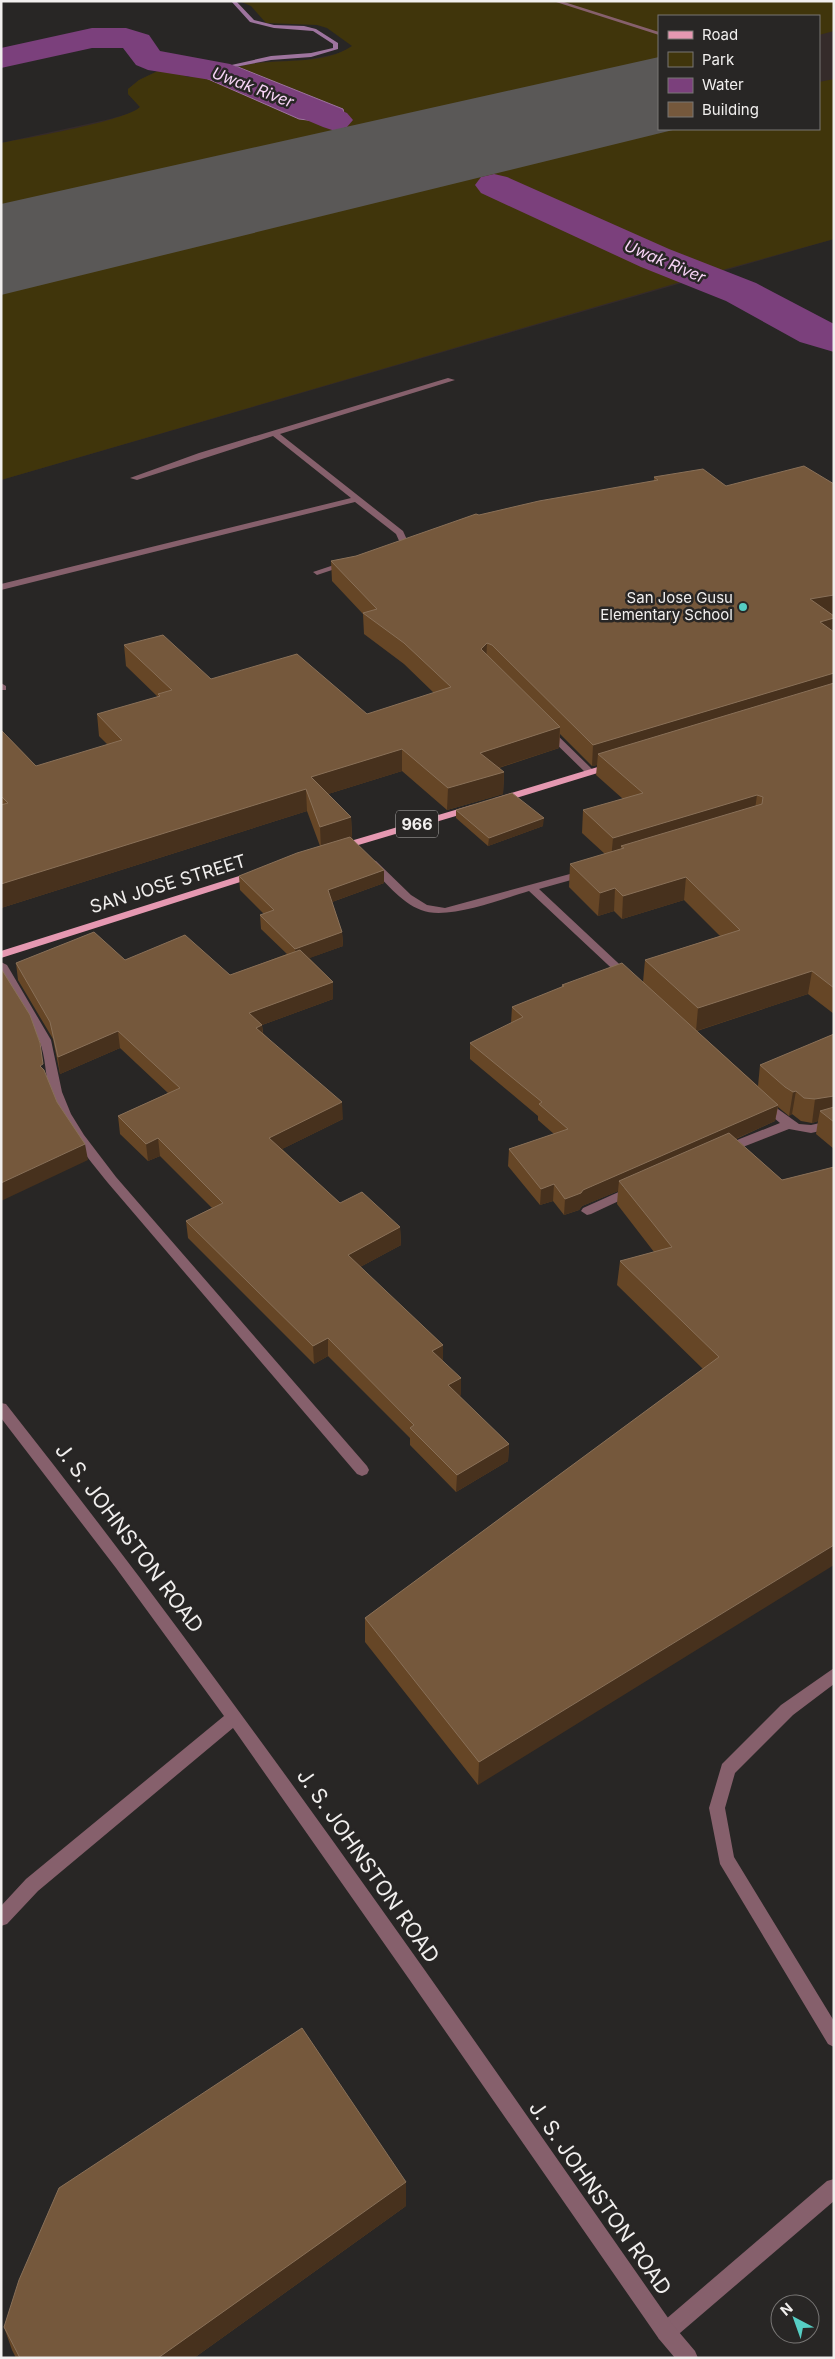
<svg xmlns="http://www.w3.org/2000/svg" width="835" height="2359" font-family="Inter,sans-serif">
<rect width="100%" height="100%" fill="#282625"/>
<!-- built -->
<path fill="#352b2a" fill-rule="evenodd" d="M834 1V239L1 480V143L110 119 134 112 140 107 128 94V89L139 80 164 68 188 77 261 62 305 60 336 54 353 47 588 19ZM659 16H819V129H659Z"/>
<!-- green -->
<path fill="#40350b" d="M239 1H834V31L819 35V16H659V71L1 221V143C27 138 126 121 140 107L128 94V89L139 80 164 68 188 77 199 75 299 119 343 109 238 67C275 56 319 68 352 46L327 28 317 25 266 23 251 6Z
M834 79V239L715 272 522 185 503 183 483 188 486 193 684 281 1 480V282L659 121V129H819V82Z"/>
<!-- water -->
<path fill="#7b407c" stroke="#9e749e" d="M238 67 343 109 345 117 324 122 299 119 199 75Z
M503 183 522 185 715 272 684 281 485 193 483 188Z"/>
<g fill="none" stroke-linecap="round" stroke-linejoin="round">
<!-- stream -->
<path fill="#9e749e" fill-rule="evenodd" d="M231 1H236L254 20 274 25 304 26 316 29 338 43V49L311 57 271 60 209 72V70L271 56 311 53 333 48V44L313 31 274 28 250 22Z"/>
<!-- river -->
<path fill="#7b407c" fill-rule="evenodd" d="M92 28H126L149 35 160 51 230 64 347 113 353 120 347 127 335 131 323 127 211 80 148 70 136 65 123 48H92L1 68V48Z
M494 174 507 177 669 249 756 283 834 324V352L800 342 726 301 641 267 481 193 475 185 481 177Z"/>
<!-- runway -->
<path fill="#5a5857" fill-rule="evenodd" d="M659 57V129H677L1 295V204Z"/>
<!-- service -->
<path fill="#86606c" fill-rule="evenodd" d="M553 1H561L659 32V35Z
M547 727 550 728 593 770V774H587L544 732 542 730Z
M834 1668V1684L793 1715 735 1773 725 1808 734 1857 834 2021V2047L828 2044 720 1864 709 1808 722 1764 781 1705Z
M834 2179V2201L673 2339 666 2342 659 2339 656 2332 659 2325 827 2181Z"/>
<!-- minor -->
<path fill="#86606c" fill-rule="evenodd" d="M448 378 455 380 280 434 403 531 409 544 408 546 393 550V546L400 543 396 534 355 502 1 590V584L351 498 273 436 137 480 130 478 199 453Z
M343 562 350 564 317 575 313 572Z
M1 683 6 686V690H1Z
M372 860 376 861 411 895 427 905 445 908 581 871H589V875L539 889 632 976 626 979 622 978 529 891C502 899 446 921 421 910 400 902 384 880 368 865L367 863Z
M1 962 7 965 51 1040 62 1092 71 1114 84 1135 116 1177 367 1466 369 1470 367 1474 362 1476 357 1474 108 1183C86 1155 61 1127 50 1093 45 1076 46 1056 39 1040 29 1013 1 991 1 962Z
M764 1099 799 1124 811 1125 834 1120V1128L811 1133 789 1129 730 1152H722L720 1149 722 1146 780 1123 760 1106 758 1103Z
M632 1186 638 1190 636 1193 591 1214 587 1215 581 1211 583 1208Z
M1 1403 6 1404C241 1702 456 2014 673 2325L695 2351 698 2358H675L659 2339 409 1979 233 1728 38 1891 7 1924 1 1926V1906L26 1879 224 1716 116 1568 1 1418Z"/>
<!-- primary -->
<path fill="#e598b1" fill-rule="evenodd" d="M611 763 614 764V768L503 802H495L494 800 495 798Z
M472 805 476 806V810L345 849H337L336 847 337 845Z
M255 871 260 874 259 876 1 958V951Z"/>
</g>
<!-- wall -->
<path fill="#664626" d="M654 477 834 616V1014L808 994 697 1031 758 1086 760 1065 834 1034V1149L816 1134 818 1121 812 1123 801 1121 792 1114 789 1116 778 1107 775 1121 736 1139 782 1180 834 1167 478 1785 365 1642V1618L703 1369 617 1285 620 1261 654 1252 617 1204 618 1191 582 1206 579 1210 564 1215 553 1201 540 1205 508 1166 509 1149 554 1134 538 1120V1116L470 1059V1043L511 1023 512 1007 562 987V985L643 982 645 960 720 936 684 900 622 919 614 911 598 916 569 887 570 864 605 854 582 833 583 810 623 799 596 775 597 765 592 766 560 734 559 748 499 768 504 772 503 794 447 810 402 771 328 794 351 817 352 838 384 883 332 902 342 932 343 946 309 958 333 982V999L262 1025 263 1033 343 1119 282 1149 340 1203 400 1227 401 1245 360 1267 443 1345V1361L461 1395 459 1396 509 1444 508 1461 456 1492 410 1445V1438L328 1356 314 1364 188 1238 186 1221 212 1208 160 1156 148 1161 120 1134 118 1116 168 1093 120 1048 60 1074 53 1039 18 980 16 963 125 960 230 975 287 954 261 929 260 915 264 914 240 890 239 876 320 846 307 811 1 908V730L36 766 108 745 99 736 97 714 158 697 126 666 124 645 211 679 367 714 434 693 404 664 364 634 363 614 332 581 331 561 356 556 479 515 654 481Z
M456 810 543 826 488 846 456 818Z
M406 2206 194 2358H16L12 2350 4 2327Z"/>
<!-- shaded-wall -->
<path fill="#47311d" d="M834 595V616L810 599Z
M834 618V633L820 622Z
M487 643 486 664 481 649Z
M834 673V691L598 754 597 765 592 766 593 745Z
M560 727 559 748 479 774 480 753Z
M402 749V771L312 799 311 777Z
M504 772 503 794 447 810 448 788Z
M306 789 307 811 1 908V884Z
M757 795 754 817 621 846V857L611 860 613 838Z
M351 817 352 839 321 849 320 827Z
M544 818 543 826 488 846 489 838Z
M384 870V883L329 903 328 890Z
M686 877 684 900 622 919 623 896Z
M615 888 614 911 598 916 600 893Z
M342 932 343 946 296 963 295 949Z
M812 971 808 994 696 1031 698 1008Z
M333 982V999L262 1025 263 1042 249 1013Z
M118 1031 120 1048 60 1074 58 1057Z
M796 1091 792 1114 789 1116 793 1092Z
M834 1096V1119L820 1111 818 1121 812 1123 815 1099Z
M342 1102 343 1119 270 1155 269 1138Z
M778 1105 775 1121 624 1188 619 1181 618 1191 582 1206 579 1210 564 1215 565 1199 583 1190Z
M158 1138 160 1156 148 1161 146 1144Z
M85 1144 88 1160 1 1201V1183Z
M554 1184 553 1201 540 1205 541 1189Z
M400 1227 401 1245 349 1273 348 1255Z
M328 1338V1356L314 1364 313 1346Z
M443 1345V1363L432 1351Z
M461 1378V1395L448 1403V1385Z
M509 1444 508 1461 456 1492 457 1475Z
M834 1545V1565L478 1785 479 1762Z
M406 2182V2206L194 2358H158Z"/>
<!-- building -->
<path fill="#75583c" stroke="#897058" d="M804 466 834 484V595L810 599 834 616V618L820 622 834 632V673L593 745 492 645 487 643 481 649 560 727 480 753 504 772 448 788 402 749 311 777 351 817 320 827 306 789 1 884V805L8 803 1 796V730L36 766 122 740 97 714 160 696 158 694 172 690 124 645 163 635 211 679 297 654 367 714 451 687 404 643 363 613 377 609 331 561 356 556 476 514 479 515 539 501 658 480 654 477 703 469 726 486Z
M834 683V988L812 971 698 1008 645 960 740 930 686 877 623 896 615 888 600 893 570 864 624 848 621 846 762 804 763 797 757 795 613 838 583 810 643 793 598 754Z
M512 793 544 818 489 838 456 810Z
M350 837 384 870 328 890 342 932 295 949 260 915 274 910 239 876 297 853Z
M94 932 125 960 185 935 230 975 300 950 333 982 249 1013 262 1025 256 1028 342 1102 269 1138 340 1203 362 1192 400 1227 348 1255 443 1345 432 1351 461 1378 448 1385 509 1444 457 1475 410 1428 414 1425 328 1338 313 1346 186 1221 223 1203 158 1138 146 1144 118 1116 180 1088 118 1031 58 1057 50 1022 16 963Z
M622 963 778 1105 583 1190 581 1193 565 1199 554 1184 541 1189 509 1149 568 1129 539 1104 542 1102 470 1043 523 1017 512 1007 564 986 562 985Z
M1 970H2L30 1015 40 1043 43 1064 40 1066 44 1070 57 1102 85 1144 1 1183Z
M834 1034V1096L815 1099 804 1098 796 1091 793 1092 785 1087 760 1065Z
M834 1107V1122L820 1111Z
M729 1133 782 1180 834 1167V1545L479 1762 365 1618 719 1357 620 1261 672 1247 619 1181Z
M302 2028 406 2182 158 2358H20L4 2327 19 2280 59 2188Z"/>
<!-- markers -->
<circle fill="#56cec4" stroke="#282625" stroke-width="2" cx="743" cy="607" r="5"/>
<g text-anchor="middle" stroke-width="5" stroke-linejoin="round" paint-order="stroke">
<!-- far-poi labels -->
<g font-size="15" fill="#f1efee" stroke="#282625" text-anchor="end">
<text x="733" y="603">San Jose Gusu<tspan x="733" dy="17">Elementary School</tspan></text>
</g>
<!-- far-water labels -->
<g font-size="16" font-style="italic" fill="#f8d5f7" stroke="#282625">
<text transform="translate(253 87) rotate(21)" y="6">Uwak River</text>
<text transform="translate(665 261) rotate(23)" y="6">Uwak River</text>
</g>
<!-- shield labels -->
<rect fill="#282625" stroke="#b5b3b2" stroke-width="1" x="396" y="810.5" width="42" height="27" rx="4"/>
<g font-size="16" font-weight="bold" fill="#f1efee">
<text x="417" y="830">966</text>
</g>
<!-- street labels -->
<g font-size="18" fill="#f1efee" stroke="#282625">
<text transform="translate(168 884) rotate(-17)" y="6">SAN JOSE STREET</text>
</g>
<!-- near-street labels -->
<g font-size="21" fill="#f1efee" stroke="#282625">
<text transform="translate(129 1538) rotate(53)" y="7">J. S. JOHNSTON ROAD</text>
<text transform="translate(368 1866) rotate(55)" y="7">J. S. JOHNSTON ROAD</text>
<text transform="translate(600 2198) rotate(55)" y="7">J. S. JOHNSTON ROAD</text>
</g>
</g>
<!-- border -->
<rect width="835" height="2359" fill="none" stroke="#f1efee" stroke-width="5"/>
<!-- legend -->
<rect x="658" y="15" width="162" height="115" fill="#282625" stroke="#787675"/>
<rect x="668" y="31" width="25" height="8" fill="#e598b1" stroke="#787675"/>
<text x="702" y="40" font-size="15" fill="#f1efee">Road</text>
<rect x="668" y="52" width="25" height="15" fill="#40350b" stroke="#787675"/>
<text x="702" y="65" font-size="15" fill="#f1efee">Park</text>
<rect x="668" y="78" width="25" height="15" fill="#7b407c" stroke="#787675"/>
<text x="702" y="90" font-size="15" fill="#f1efee">Water</text>
<rect x="668" y="102" width="25" height="15" fill="#75583c" stroke="#787675"/>
<text x="702" y="115" font-size="15" fill="#f1efee">Building</text>
<!-- north arrow -->
<g transform="translate(795 2319) rotate(319)"><circle r="24" fill="#282625" stroke="#787675"/>
<path d="M0-4L9 19L0 12L-9 19Z" fill="#56cec4"/>
<text y="-8" font-size="14" font-weight="bold" text-anchor="middle" fill="#f1efee">N</text>
</g>
</svg>
